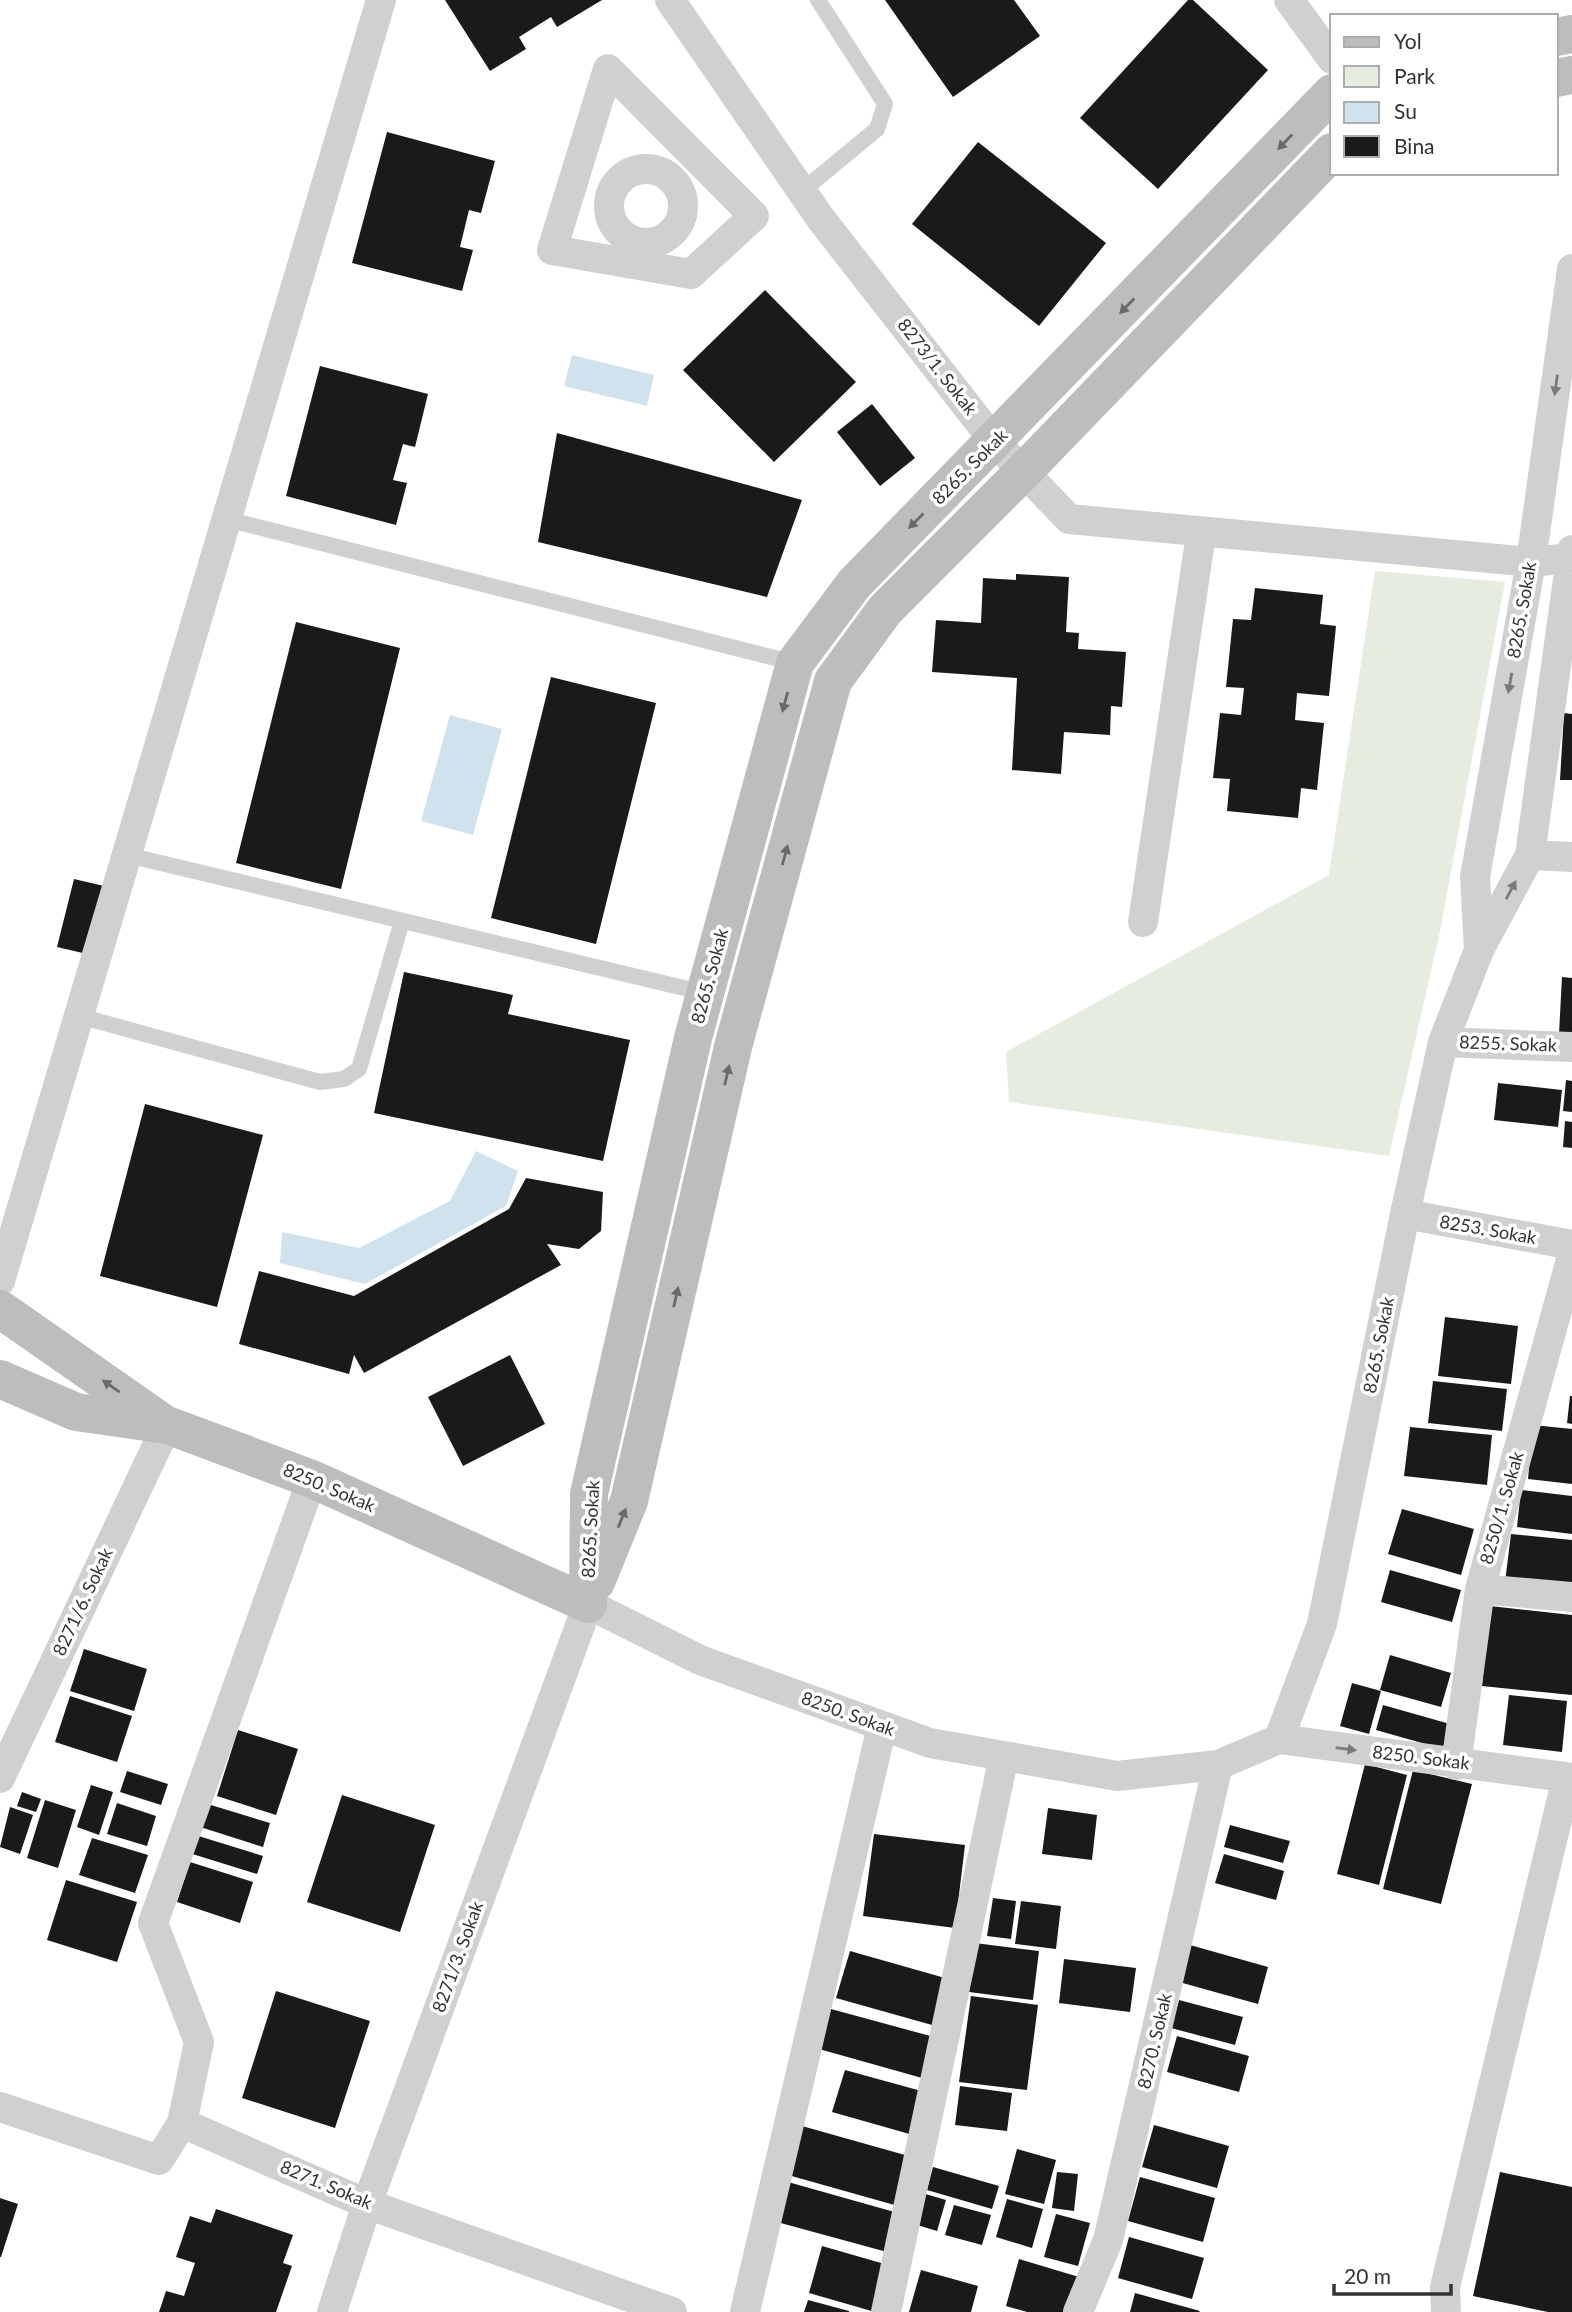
<svg xmlns="http://www.w3.org/2000/svg" width="1572" height="2312" font-family="Lato,sans-serif">
<rect width="100%" height="100%" fill="#fff"/>
<!-- green -->
<path fill="#e6ecdf" d="M1375 571 1505 582 1439 936 1389 1156 1009 1102 1006 1052 1329 875Z"/>
<!-- water -->
<path fill="#cfe2ee" d="M572 355 654 375 647 406 564 386Z
M450 715 502 729 473 835 421 821Z
M476 1151 518 1171 506 1206 365 1284 280 1263 282 1232 359 1248 450 1201Z"/>
<!-- building -->
<path fill="#1a1a1a" d="M445 0H602L557 27 551 17 519 37 526 49 490 71Z
M885 0H1014L1040 36 953 97Z
M1188 0H1193L1268 70 1158 189 1080 118Z
M387 132 495 161 481 213 469 210 460 247 473 250 462 291 352 263Z
M978 142 1106 243 1039 326 912 224Z
M765 290 856 382 774 462 683 370Z
M320 366 428 394 415 447 403 444 393 480 407 483 396 525 286 496Z
M872 404 915 458 880 486 837 432Z
M557 433 802 500 767 597 538 542Z
M1016 574 1069 577 1066 632 1079 633 1078 649 1126 652 1122 707 1111 706 1110 735 1064 732 1061 774 1012 770 1017 678 932 672 936 620 981 623 983 578 1016 580Z
M1255 588 1323 595 1320 624 1336 626 1329 696 1297 693 1295 720 1324 723 1317 790 1301 788 1298 818 1227 811 1230 779 1213 778 1220 713 1241 715 1244 688 1226 687 1233 619 1251 620Z
M296 622 400 648 341 889 236 863Z
M551 677 656 703 596 944 491 918Z
M1564 713 1572 714V780H1560Z
M74 879 104 886 87 954 57 947Z
M404 972 513 995 508 1014 630 1040 603 1161 374 1113Z
M1562 977 1572 978V1035L1559 1034Z
M1566 1080 1572 1081V1112L1563 1111Z
M1498 1083 1562 1090 1558 1127 1494 1120Z
M145 1104 263 1135 217 1307 100 1276Z
M1565 1121 1572 1122V1148L1563 1147Z
M526 1178 603 1192 601 1231 579 1249 547 1244 561 1265 364 1373 354 1355 349 1374 239 1344 259 1271 354 1296 509 1209Z
M1445 1317 1518 1326 1511 1384 1438 1376Z
M510 1355 545 1424 463 1466 428 1397Z
M1433 1381 1507 1389 1502 1431 1428 1423Z
M1570 1396H1572V1424L1567 1423Z
M1533 1425 1572 1429V1484L1528 1479Z
M1410 1427 1492 1435 1487 1485 1404 1476Z
M1521 1490 1572 1496V1534L1517 1527Z
M1402 1509 1474 1529 1461 1575 1388 1554Z
M1511 1534 1572 1540V1589L1505 1582Z
M1390 1570 1461 1590 1452 1622 1381 1602Z
M1490 1606 1572 1615V1695L1482 1686Z
M84 1649 147 1669 134 1711 70 1691Z
M1390 1655 1451 1673 1441 1707 1380 1690Z
M1352 1683 1381 1691 1369 1734 1340 1726Z
M1509 1695 1567 1701 1562 1752 1503 1745Z
M70 1696 132 1716 117 1762 55 1742Z
M1383 1705 1450 1724 1443 1749 1376 1730Z
M238 1730 298 1749 276 1815 217 1796Z
M1365 1764 1407 1775 1379 1885 1337 1874Z
M1413 1770 1472 1784 1441 1904 1383 1889Z
M127 1771 168 1784 161 1805 120 1792Z
M91 1785 113 1792 99 1835 77 1827Z
M22 1792 41 1799 36 1812 17 1806Z
M342 1795 435 1825 400 1932 307 1902Z
M45 1800 76 1810 58 1868 27 1858Z
M201 1802 270 1823 263 1847 194 1825Z
M117 1803 156 1816 147 1846 107 1834Z
M10 1807 33 1815 20 1854 0 1847Z
M1048 1808 1097 1815 1092 1860 1042 1854Z
M1230 1825 1290 1841 1283 1863 1224 1847Z
M192 1834 263 1856 257 1874 186 1852Z
M874 1834 965 1845 955 1928 863 1916Z
M92 1838 148 1855 135 1893 79 1875Z
M1224 1854 1284 1871 1276 1900 1215 1883Z
M190 1862 253 1882 240 1923 177 1902Z
M66 1880 137 1902 117 1962 47 1940Z
M993 1898 1016 1901 1011 1939 987 1936Z
M1021 1901 1061 1906 1056 1949 1015 1944Z
M975 1943 1039 1951 1033 2000 969 1992Z
M1190 1945 1268 1967 1258 2004 1179 1982Z
M850 1951 945 1978 932 2025 836 1998Z
M1064 1959 1136 1968 1130 2012 1059 2003Z
M276 1991 370 2021 335 2128 242 2098Z
M971 1996 1038 2005 1027 2090 959 2082Z
M1179 2000 1243 2017 1235 2045 1171 2028Z
M831 2009 934 2037 922 2078 819 2049Z
M1177 2036 1249 2056 1239 2092 1167 2072Z
M845 2070 925 2092 913 2135 832 2112Z
M960 2086 1012 2093 1007 2131 955 2125Z
M1154 2125 1229 2146 1217 2188 1142 2167Z
M802 2126 912 2157 898 2206 788 2175Z
M1017 2149 1056 2160 1044 2204 1005 2194Z
M933 2167 999 2186 992 2209 927 2190Z
M1057 2172 1078 2174 1074 2211 1052 2208Z
M1500 2172 1572 2187V2312H1548L1473 2296Z
M1140 2177 1215 2198 1203 2242 1128 2221Z
M788 2182 898 2213 887 2252 777 2222Z
M922 2193 946 2200 937 2231 914 2224Z
M0 2198 18 2204 1 2257H0Z
M1007 2199 1043 2209 1032 2248 996 2237Z
M954 2205 991 2215 982 2245 945 2235Z
M216 2209 293 2235 283 2263 292 2266 276 2312H159L166 2291 184 2296 195 2263 176 2257 190 2216 211 2223Z
M1056 2214 1090 2223 1078 2266 1044 2257Z
M1129 2237 1204 2258 1192 2299 1118 2278Z
M822 2246 888 2265 875 2312 809 2293Z
M1019 2259 1079 2277 1069 2312H1027L1006 2306Z
M921 2270 978 2286 971 2312H909Z
M1135 2293 1200 2311 1199 2312H1130Z
M808 2300 849 2311V2312H804Z"/>
<g fill="none" stroke-linecap="round" stroke-linejoin="round">
<!-- lane -->
<path stroke="#d0d0d0" stroke-width="16" d="M802 191 877 129 885 104 818 0
M226 519 795 663
M127 855 705 993
M79 1016 320 1082 344 1079 359 1069 402 921"/>
<!-- street -->
<path stroke="#d0d0d0" stroke-width="30" d="M670 0 821 219 995 442 1069 519 1531 562 1571 558
M1289 0 1332 59
M608 69 754 216 691 274 552 250Z
M609 206a37 37 0 1 1 74 0a37 37 0 1 1-74 0Z
M1530 855 1572 857
M1143 922 1201 534
M1479 950 1475 877 1531 562 1572 269
M1443 1042 1572 1047
M1405 1214 1572 1245
M0 1281 381 0
M1480 1589 1572 1597
M1279 1739 1322 1624 1405 1214 1443 1042 1479 950 1530 855 1572 550
M1456 1765 1480 1589 1572 1256
M0 1778 167 1425
M0 2107 159 2160 182 2123 199 2042 153 1923 312 1479
M182 2123 367 2204 672 2312
M332 2312 367 2204 588 1604 700 1660 930 1743 1004 1756 1117 1776 1218 1765 1279 1739 1572 1778
M745 2312 882 1726
M886 2312 1004 1756
M1078 2312 1108 2240 1218 1765
M1446 2312 1445 2287 1567 1778"/>
<!-- secondary -->
<path stroke="#bdbdbd" stroke-width="38" d="M1556 37 1572 34
M1556 78 1572 75
M0 1309 159 1420
M0 1379 76 1412 167 1425 312 1479 588 1604
M596 1582 629 1501 733 1047 833 681 885 610 1023 472 1332 152
M588 1604 589 1494 693 1038 795 663 854 584 1332 93"/>
</g>
<!-- one-way arrows -->
<defs><path id="oneway-solid" d="M-6-.8H1V-3.2L6.5 0L1 3.2V.8H-6Z" transform="scale(1.75)"/></defs>
<g fill="#6a6a6a">
<use href="#oneway-solid" transform="translate(1285 142) rotate(134)"/>
<use href="#oneway-solid" transform="translate(1127 306) rotate(134)"/>
<use href="#oneway-solid" transform="translate(916 521) rotate(135)"/>
<use href="#oneway-solid" transform="translate(785 702) rotate(105)"/>
<use href="#oneway-solid" transform="translate(785 855) rotate(-75)"/>
<use href="#oneway-solid" transform="translate(727 1075) rotate(-77)"/>
<use href="#oneway-solid" transform="translate(676 1297) rotate(-77)"/>
<use href="#oneway-solid" transform="translate(111 1386) rotate(-145)"/>
<use href="#oneway-solid" transform="translate(622 1518) rotate(-68)"/>
</g>
<g fill="#7a7a7a">
<use href="#oneway-solid" transform="translate(1556 385) rotate(98)"/>
<use href="#oneway-solid" transform="translate(1510 683) rotate(100)"/>
<use href="#oneway-solid" transform="translate(1511 890) rotate(-62)"/>
<use href="#oneway-solid" transform="translate(1346 1749) rotate(8)"/>
</g>
<g text-anchor="middle" stroke-width="7" stroke-linejoin="round" paint-order="stroke">
<!-- street labels -->
<g font-size="18" fill="#333" stroke="#fff">
<text transform="translate(937 367) rotate(52)" y="6">8273/1. Sokak</text>
<text transform="translate(970 467) rotate(-45)" y="6">8265. Sokak</text>
<text transform="translate(1522 610) rotate(-80)" y="6">8265. Sokak</text>
<text transform="translate(710 976) rotate(-75)" y="6">8265. Sokak</text>
<text transform="translate(1508 1044) rotate(2)" y="6">8255. Sokak</text>
<text transform="translate(1488 1230) rotate(10)" y="6">8253. Sokak</text>
<text transform="translate(1379 1345) rotate(-79)" y="6">8265. Sokak</text>
<text transform="translate(329 1488) rotate(23)" y="6">8250. Sokak</text>
<text transform="translate(1502 1508) rotate(-74)" y="6">8250/1. Sokak</text>
<text transform="translate(591 1529) rotate(-87)" y="6">8265. Sokak</text>
<text transform="translate(83 1602) rotate(-65)" y="6">8271/6. Sokak</text>
<text transform="translate(848 1714) rotate(20)" y="6">8250. Sokak</text>
<text transform="translate(1421 1758) rotate(7)" y="6">8250. Sokak</text>
<text transform="translate(458 1957) rotate(-70)" y="6">8271/3. Sokak</text>
<text transform="translate(1155 2041) rotate(-77)" y="6">8270. Sokak</text>
<text transform="translate(326 2185) rotate(23)" y="6">8271. Sokak</text>
</g>
</g>
<!-- legend -->
<rect x="1330" y="14" width="228" height="161" fill="#ffffff" stroke="#adadad" stroke-width="2"/>
<rect x="1344" y="37" width="35" height="10" fill="#bdbdbd" stroke="#adadad" stroke-width="2"/>
<text x="1394" y="49" font-size="21" fill="#333333">Yol</text>
<rect x="1344" y="66" width="35" height="21" fill="#e6ecdf" stroke="#adadad" stroke-width="2"/>
<text x="1394" y="84" font-size="21" fill="#333333">Park</text>
<rect x="1344" y="102" width="35" height="21" fill="#cfe2ee" stroke="#adadad" stroke-width="2"/>
<text x="1394" y="119" font-size="21" fill="#333333">Su</text>
<rect x="1344" y="136" width="35" height="21" fill="#1a1a1a" stroke="#adadad" stroke-width="2"/>
<text x="1394" y="154" font-size="21" fill="#333333">Bina</text>
<!-- scale -->
<path d="M1334 2284v10h117v-10" fill="none" stroke="#333333" stroke-width="3.5"/>
<text x="1344" y="2284" font-size="21" fill="#333333" stroke="#ffffff" stroke-width="5" paint-order="stroke">20 m</text>
</svg>
